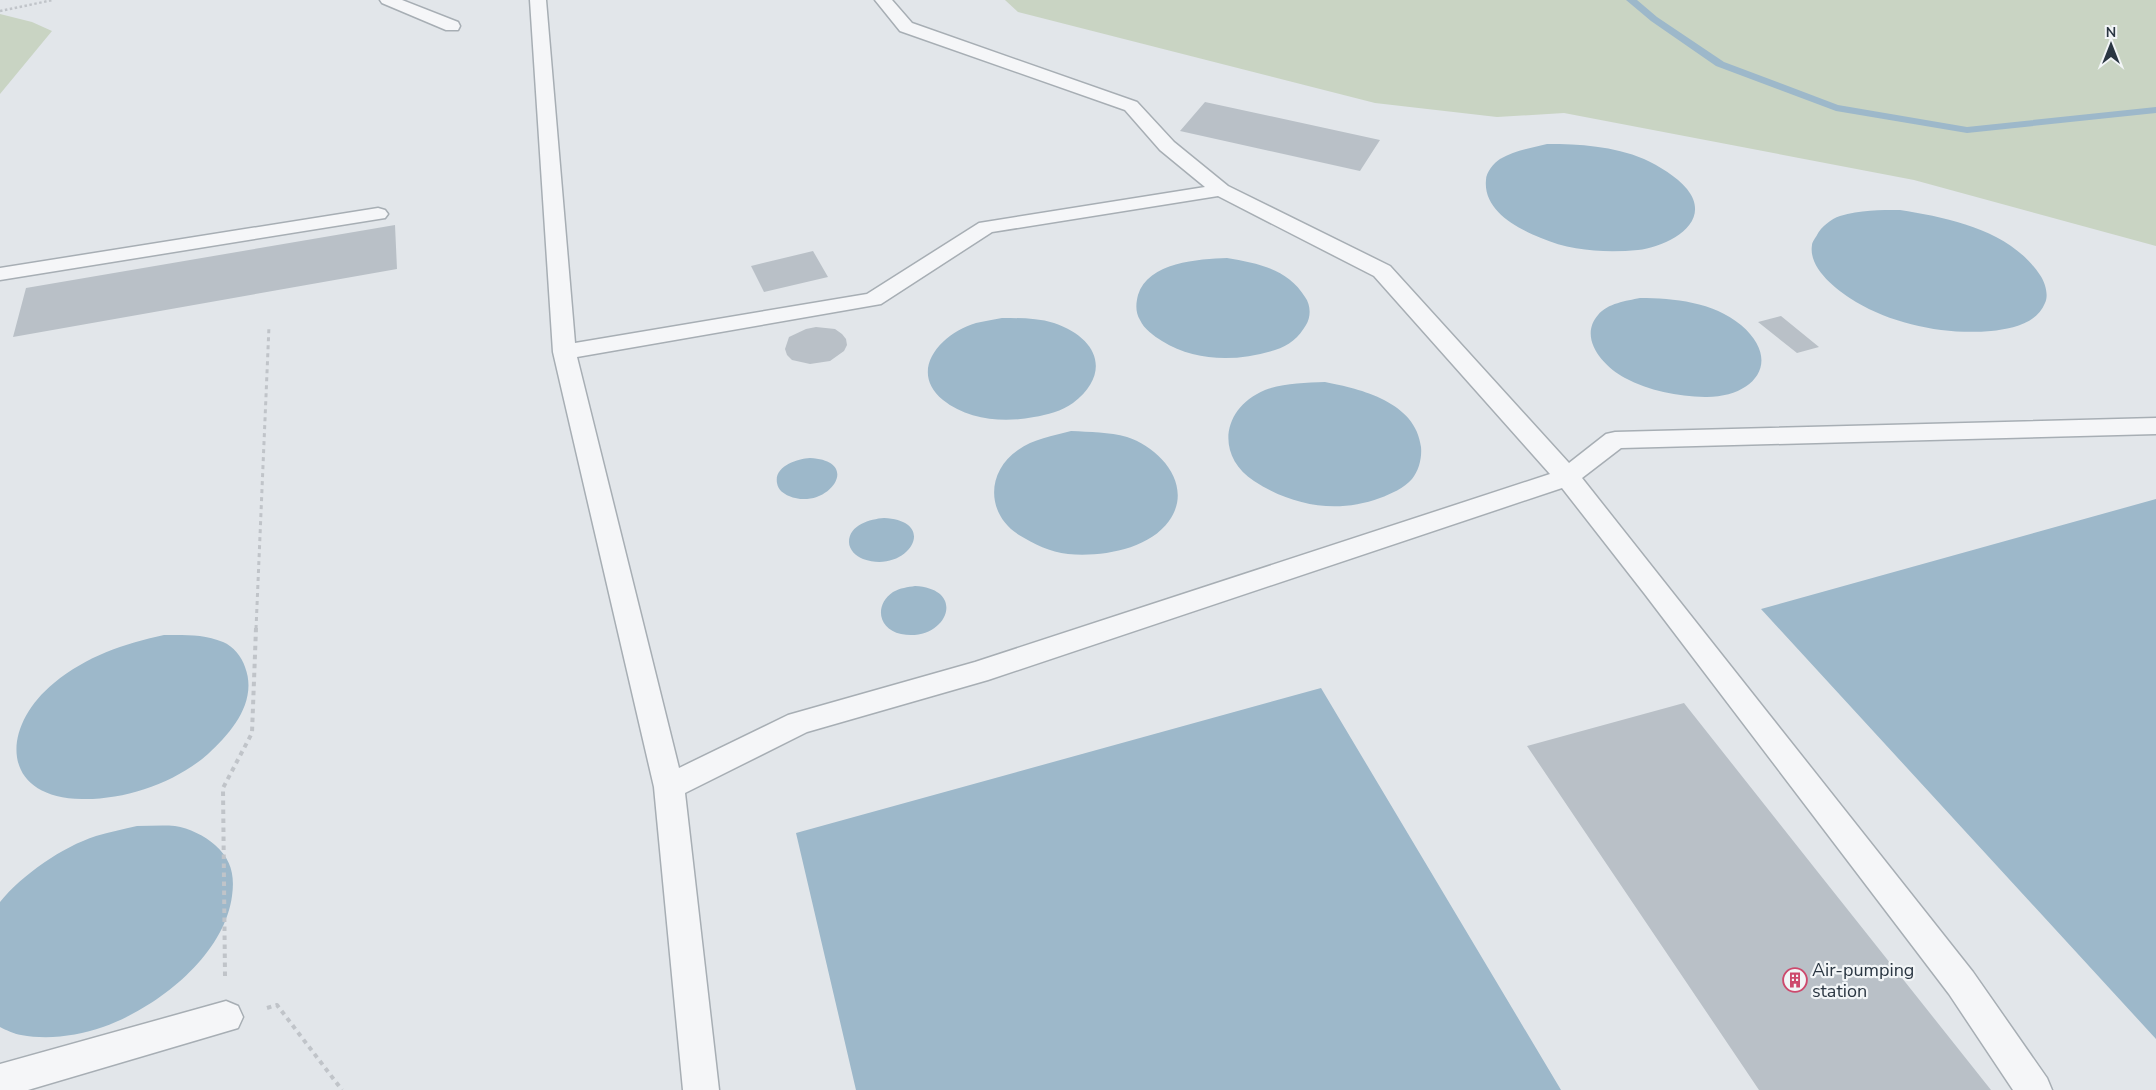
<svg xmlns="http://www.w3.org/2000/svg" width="2156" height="1090" font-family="'Nunito Sans',sans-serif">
<rect width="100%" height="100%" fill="#e2e6ea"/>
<!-- green -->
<path fill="#c9d4c3" d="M1005 0H2156V246L1914 180 1564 113 1497 117 1375 103 1018 12Z
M0 14 32 22 52 31 0 94Z"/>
<!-- water -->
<path fill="#9db8ca" d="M1547 144C1580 144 1613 146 1644 159 1659 166 1676 176 1687 189 1714 223 1667 247 1638 250 1606 253 1571 251 1541 238 1516 228 1483 210 1486 180 1486 172 1494 163 1500 159 1515 150 1531 148 1547 144Z
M1900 210C1950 218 2010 230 2040 275 2045 282 2049 295 2045 303 2037 324 2010 329 1991 331 1946 335 1895 325 1856 302 1838 291 1808 269 1812 245 1812 242 1816 237 1817 235 1821 227 1831 219 1840 216 1860 210 1880 210 1900 210Z
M1227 258C1257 263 1288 269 1305 297 1311 305 1311 317 1306 325 1299 337 1289 346 1275 350 1237 362 1196 362 1162 341 1154 336 1144 329 1140 320 1135 312 1136 303 1138 295 1148 262 1199 259 1227 258Z
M1640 298C1674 298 1713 302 1741 325 1784 362 1753 398 1705 397 1677 396 1649 391 1625 378 1603 366 1578 338 1598 315 1608 303 1626 301 1640 298Z
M1002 318C1020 318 1037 318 1054 323 1098 338 1112 373 1073 403 1062 411 1047 415 1034 417 1004 423 968 420 943 400 907 370 942 333 976 323 984 321 993 320 1002 318Z
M1325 382C1361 389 1416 402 1421 447 1422 458 1419 470 1412 479 1404 488 1391 494 1380 498 1337 514 1292 506 1254 481 1215 455 1222 408 1265 390 1284 383 1304 383 1325 382Z
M1071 431C1090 432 1109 432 1127 437 1161 448 1194 486 1169 521 1148 550 1101 557 1068 554 1050 552 1034 544 1019 535 986 514 986 472 1018 450 1033 439 1053 436 1071 431Z
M810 458C865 461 826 512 789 496 784 494 778 490 777 483 774 466 797 459 810 458Z
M2156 499V1039L1761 609Z
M884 518C941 521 907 575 863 559 856 556 849 550 849 542 849 525 870 519 884 518Z
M915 586C969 589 946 643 901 634 878 629 874 605 893 592 900 588 908 587 915 586Z
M164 635C184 635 204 634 223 642 233 646 242 657 245 667 258 701 232 732 208 754 175 783 125 800 82 799 0 798 0 727 54 683 87 656 123 644 164 635Z
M1321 688 1561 1090H856L796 833Z
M137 826C150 826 163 825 175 826 189 828 205 836 215 845 231 859 235 875 232 896 224 956 157 1008 103 1027 77 1036 48 1040 21 1035 14 1034 6 1030 0 1027V902C22 875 62 847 96 836 109 832 124 829 137 826Z"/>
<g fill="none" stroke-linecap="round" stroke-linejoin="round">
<!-- stream -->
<path fill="#9db8ca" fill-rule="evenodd" d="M1626 0H1637L1657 17 1724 62 1838 105 1967 127 2156 107V113L1967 133 1836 111 1716 66 1651 21Z"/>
</g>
<!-- building -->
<path fill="#b9c0c7" d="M1205 102 1380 140 1360 171 1180 131Z
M395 225 397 269 13 337 26 288Z
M813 251 828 277 764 292 751 266Z
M1781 316 1819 347 1797 353 1758 322Z
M816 327 835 329 842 334 846 339 847 345 844 351 830 361 810 364 792 360 787 355 785 349 789 337 806 329Z
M1684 703 1817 871 1991 1090H1759L1527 746Z"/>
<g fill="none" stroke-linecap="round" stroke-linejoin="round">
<!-- lane casing -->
<g stroke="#a7aeb4" stroke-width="3">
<path id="lane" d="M380 0H402L458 22 460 26 458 30H446L382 3Z
M530 0H546L575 343 867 294 979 223 1205 187 1160 150 1125 110 900 31 875 0H892L912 23 1137 102 1174 142 1228 186 1390 266 1569 463 1606 434 1615 432 2156 418V434L1621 448 1582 478 1973 972 2047 1078 2052 1090H2013L1949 994 1644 593 1562 488 988 680 807 732 685 793 719 1090H683L654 787 553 352ZM1218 196 1374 276 1550 474 975 662 788 715 679 768 577 357 881 304 992 232Z
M378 208 385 210 388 214 385 218 0 280V268Z
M226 1001 238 1006 243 1017 238 1028 28 1090H0V1064Z"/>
</g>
<!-- path-far2 -->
<path stroke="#c0c4c9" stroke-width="2.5" stroke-dasharray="2.5 2.5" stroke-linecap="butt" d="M0 11 53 0"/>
<!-- path-far1 -->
<path stroke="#c0c4c9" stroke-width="3" stroke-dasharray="4 4" stroke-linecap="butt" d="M256 629 269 326"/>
<!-- path -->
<path stroke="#c0c4c9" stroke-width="4" stroke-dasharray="4.5 4.5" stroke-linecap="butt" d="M225 976 223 788 252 733 256 628
M267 1008 277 1005 342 1090"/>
<!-- lane -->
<use href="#lane" fill="#f5f6f8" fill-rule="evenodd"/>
</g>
<!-- icons -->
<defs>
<g id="building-ring" transform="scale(1.25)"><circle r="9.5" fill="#f2f5f7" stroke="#cd496d" stroke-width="1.5"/><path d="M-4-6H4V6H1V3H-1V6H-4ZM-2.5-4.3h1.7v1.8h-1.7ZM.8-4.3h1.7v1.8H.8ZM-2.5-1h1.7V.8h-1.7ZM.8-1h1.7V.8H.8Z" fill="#cd496d"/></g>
</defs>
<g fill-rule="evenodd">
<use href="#building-ring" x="1795" y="980"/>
</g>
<g text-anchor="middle" stroke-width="4.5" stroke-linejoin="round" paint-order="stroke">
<!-- near-poi labels -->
<g font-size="18" fill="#2a3642" stroke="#f2f5f7" text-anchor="start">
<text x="1812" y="976">Air-pumping<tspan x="1812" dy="21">station</tspan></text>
</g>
</g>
<!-- north arrow -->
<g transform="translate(2111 45)" stroke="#f2f5f7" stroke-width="4" paint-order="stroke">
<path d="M0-4L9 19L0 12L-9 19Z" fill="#2a3642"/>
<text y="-8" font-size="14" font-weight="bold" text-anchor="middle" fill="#2a3642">N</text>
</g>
</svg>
